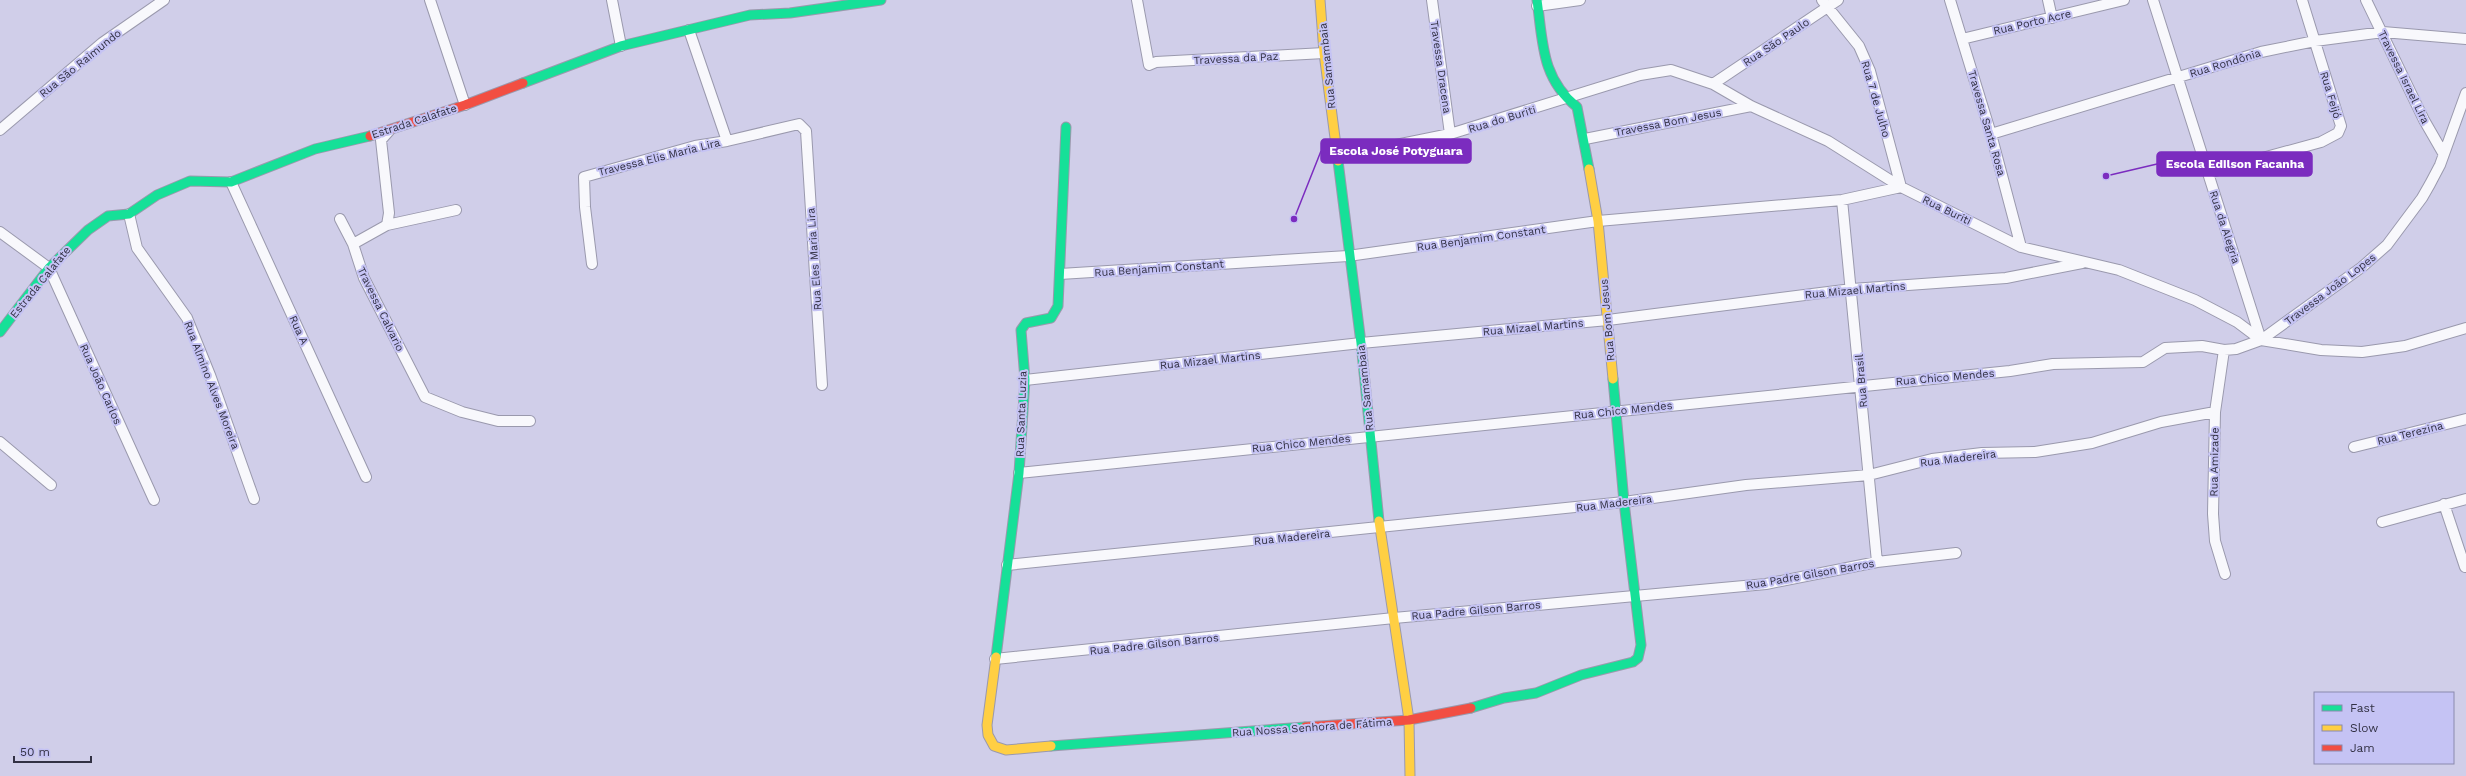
<svg xmlns="http://www.w3.org/2000/svg" width="2466" height="776" font-family="'Work Sans',sans-serif">
<rect width="100%" height="100%" fill="#d0cee9"/>
<g fill="none" stroke-linecap="round" stroke-linejoin="round">
<!-- street casing -->
<g stroke="#9a99ad" stroke-width="12">
<path id="street" d="M430 0 465 105
M612 0 621 46
M1137 0 1149 65 1156 62 1324 53
M1432 0 1450 134
M1950 0 1991 134 2021 247
M2048 0 2052 18
M2153 0 2261 340
M2366 0 2424 120 2443 153
M1537 6 1580 0
M689 30 727 141 799 124 806 131 822 385
M1962 39 2124 0
M1713 84 1838 0
M0 130 102 43 164 0
M389 131 381 140 389 213 387 225 353 244 364 278 425 397 462 412 498 421H530
M1991 134 2261 52 2315 41 2383 32 2466 39
M1585 139 1751 106
M1337 157 1450 134 1640 75 1671 70 1713 84 1751 106 1828 141 1901 187 2021 247 2119 270 2195 300 2237 322 2261 340 2321 350 2362 352 2405 346 2466 328
M2208 173 2321 142 2338 133 2341 126 2302 0
M231 182 366 477
M1842 200 1877 562
M129 214 137 248 187 318 210 375 254 499
M340 219 353 244
M387 225 456 210
M0 232 49 268 154 500
M592 264 585 207 584 177 695 146 727 141
M1060 274 1348 256 1598 221 1842 200 1901 187 1870 71 1859 46 1822 0
M2224 350 2215 412 2213 514 2215 541 2225 574
M1025 380 1361 343 1608 320 1852 289 2006 278 2082 263
M0 442 51 485
M2354 447 2466 419
M1019 473 2010 371 2053 364 2143 362 2165 348 2202 346 2224 350 2236 349 2261 340 2362 267 2387 245 2422 198 2430 184 2440 165 2466 93
M2444 504 2465 567
M2382 522 2466 499
M1007 565 1624 502 1746 485 1869 475 1932 459 1982 453 2035 452 2092 443 2161 422 2215 412
M995 659 1394 618 1766 584 1877 562 1956 553"/>
</g>
<!-- fast casing -->
<g stroke="#9a99ad" stroke-width="11">
<path id="fast" d="M1537 0C1543 42 1541 78 1577 107L1589 169
M523 83 621 46 750 15 790 13 881 0
M1338 161 1361 343 1379 521
M0 332 49 268 88 230 108 216 129 214 157 195 190 181 231 182 315 149 370 136
M996 657 1019 473 1025 380 1021 330 1026 323 1051 318 1058 306 1066 127
M1471 708 1504 698 1536 693 1581 675 1633 662 1638 658 1641 645 1624 502 1613 379
M1051 746 1305 727"/>
</g>
<!-- slow casing -->
<g stroke="#9a99ad" stroke-width="11">
<path id="slow" d="M1320 0 1324 53 1338 161
M1589 169 1598 221 1613 379
M1379 521 1409 720 1410 776
M996 657 987 725 988 735 994 746 1006 750 1051 746"/>
</g>
<!-- jam casing -->
<g stroke="#9a99ad" stroke-width="11">
<path id="jam" d="M370 136 465 105 523 83
M1305 727 1409 720 1471 708"/>
</g>
<!-- street -->
<use href="#street" stroke="#f8f8fc" stroke-width="10"/>
<!-- fast -->
<use href="#fast" stroke="#16e098" stroke-width="9"/>
<!-- slow -->
<use href="#slow" stroke="#ffcf43" stroke-width="9"/>
<!-- jam -->
<use href="#jam" stroke="#f24e42" stroke-width="9"/>
</g>
<g text-anchor="middle" stroke-width="4" stroke-linejoin="round" paint-order="stroke">
<!-- street labels -->
<g font-size="11" fill="#323144" stroke="#c5c3f4">
<text transform="translate(2032 22) rotate(-13)" y="4">Rua Porto Acre</text>
<text transform="translate(1776 42) rotate(-34)" y="4">Rua São Paulo</text>
<text transform="translate(1236 58) rotate(-3)" y="4">Travessa da Paz</text>
<text transform="translate(80 63) rotate(-39)" y="4">Rua São Raimundo</text>
<text transform="translate(2225 63) rotate(-17)" y="4">Rua Rondônia</text>
<text transform="translate(1327 66) rotate(-96)" y="4">Rua Samambaia</text>
<text transform="translate(1441 67) rotate(82)" y="4">Travessa Dracena</text>
<text transform="translate(2404 77) rotate(64)" y="4">Travessa Israel Lira</text>
<text transform="translate(2331 95) rotate(73)" y="4">Rua Feijó</text>
<text transform="translate(1876 99) rotate(74)" y="4">Rua 7 de Julho</text>
<text transform="translate(1502 119) rotate(-17)" y="4">Rua do Buriti</text>
<text transform="translate(414 121) rotate(-18)" y="4">Estrada Calafate</text>
<text transform="translate(1668 122) rotate(-11)" y="4">Travessa Bom Jesus</text>
<text transform="translate(1987 123) rotate(74)" y="4">Travessa Santa Rosa</text>
<text transform="translate(659 157) rotate(-14)" y="4">Travessa Elis Maria Lira</text>
<text transform="translate(1947 210) rotate(26)" y="4">Rua Buriti</text>
<text transform="translate(2225 227) rotate(72)" y="4">Rua da Alegria</text>
<text transform="translate(1481 238) rotate(-8)" y="4">Rua Benjamim Constant</text>
<text transform="translate(814 259) rotate(-94)" y="4">Rua Eles Maria Lira</text>
<text transform="translate(1159 268) rotate(-4)" y="4">Rua Benjamim Constant</text>
<text transform="translate(40 282) rotate(-51)" y="4">Estrada Calafate</text>
<text transform="translate(2330 289) rotate(-37)" y="4">Travessa João Lopes</text>
<text transform="translate(1855 290) rotate(-5)" y="4">Rua Mizael Martins</text>
<text transform="translate(381 309) rotate(64)" y="4">Travessa Calvario</text>
<text transform="translate(1607 320) rotate(-95)" y="4">Rua Bom Jesus</text>
<text transform="translate(1533 327) rotate(-5)" y="4">Rua Mizael Martins</text>
<text transform="translate(299 330) rotate(65)" y="4">Rua A</text>
<text transform="translate(1210 360) rotate(-6)" y="4">Rua Mizael Martins</text>
<text transform="translate(1945 377) rotate(-5)" y="4">Rua Chico Mendes</text>
<text transform="translate(1861 381) rotate(-95)" y="4">Rua Brasil</text>
<text transform="translate(101 384) rotate(66)" y="4">Rua João Carlos</text>
<text transform="translate(212 385) rotate(69)" y="4">Rua Almino Alves Moreira</text>
<text transform="translate(1365 388) rotate(-96)" y="4">Rua Samambaia</text>
<text transform="translate(1623 410) rotate(-6)" y="4">Rua Chico Mendes</text>
<text transform="translate(1021 414) rotate(-88)" y="4">Rua Santa Luzia</text>
<text transform="translate(2410 433) rotate(-14)" y="4">Rua Terezina</text>
<text transform="translate(1301 443) rotate(-6)" y="4">Rua Chico Mendes</text>
<text transform="translate(1958 458) rotate(-7)" y="4">Rua Madereira</text>
<text transform="translate(2214 462) rotate(-89)" y="4">Rua Amizade</text>
<text transform="translate(1614 503) rotate(-7)" y="4">Rua Madereira</text>
<text transform="translate(1292 537) rotate(-6)" y="4">Rua Madereira</text>
<text transform="translate(1810 574) rotate(-10)" y="4">Rua Padre Gilson Barros</text>
<text transform="translate(1476 610) rotate(-5)" y="4">Rua Padre Gilson Barros</text>
<text transform="translate(1154 644) rotate(-6)" y="4">Rua Padre Gilson Barros</text>
<text transform="translate(1312 727) rotate(-4)" y="4">Rua Nossa Senhora de Fátima</text>
</g>
</g>
<!-- callouts -->
<path fill="none" stroke="#7b2cbf" stroke-width="1.5" d="M1294 219L1321 151M2106 176L2157 164"/>
<g fill="#7b2cbf" stroke="#c5c3f4" stroke-width="1.5">
<circle cx="1294" cy="219" r="4"/>
<circle cx="2106" cy="176" r="4"/>
</g>
<g fill="#7b2cbf" stroke="#7b2cbf" stroke-width="1.5">
<rect x="1321" y="139" width="150" height="24" rx="4"/>
<rect x="2157" y="152" width="155" height="24" rx="4"/>
</g>
<g font-size="12" text-anchor="middle" font-weight="bold" fill="#fff">
<text x="1396" y="155">Escola José Potyguara</text>
<text x="2235" y="168">Escola Edilson Facanha</text>
</g>
<!-- legend -->
<rect x="2314" y="692" width="140" height="72" fill="#c5c3f4" stroke="#8a89ae"/>
<rect x="2322" y="705" width="20" height="6" fill="#16e098" stroke="#8a89ae"/>
<text x="2350" y="712" font-size="12" fill="#323144">Fast</text>
<rect x="2322" y="725" width="20" height="6" fill="#ffcf43" stroke="#8a89ae"/>
<text x="2350" y="732" font-size="12" fill="#323144">Slow</text>
<rect x="2322" y="745" width="20" height="6" fill="#f24e42" stroke="#8a89ae"/>
<text x="2350" y="752" font-size="12" fill="#323144">Jam</text>
<!-- scale -->
<path d="M14 756v6h77v-6" fill="none" stroke="#323144" stroke-width="2"/>
<text x="20" y="756" font-size="12" fill="#323144" stroke="#c5c3f4" stroke-width="3" paint-order="stroke">50 m</text>
</svg>
